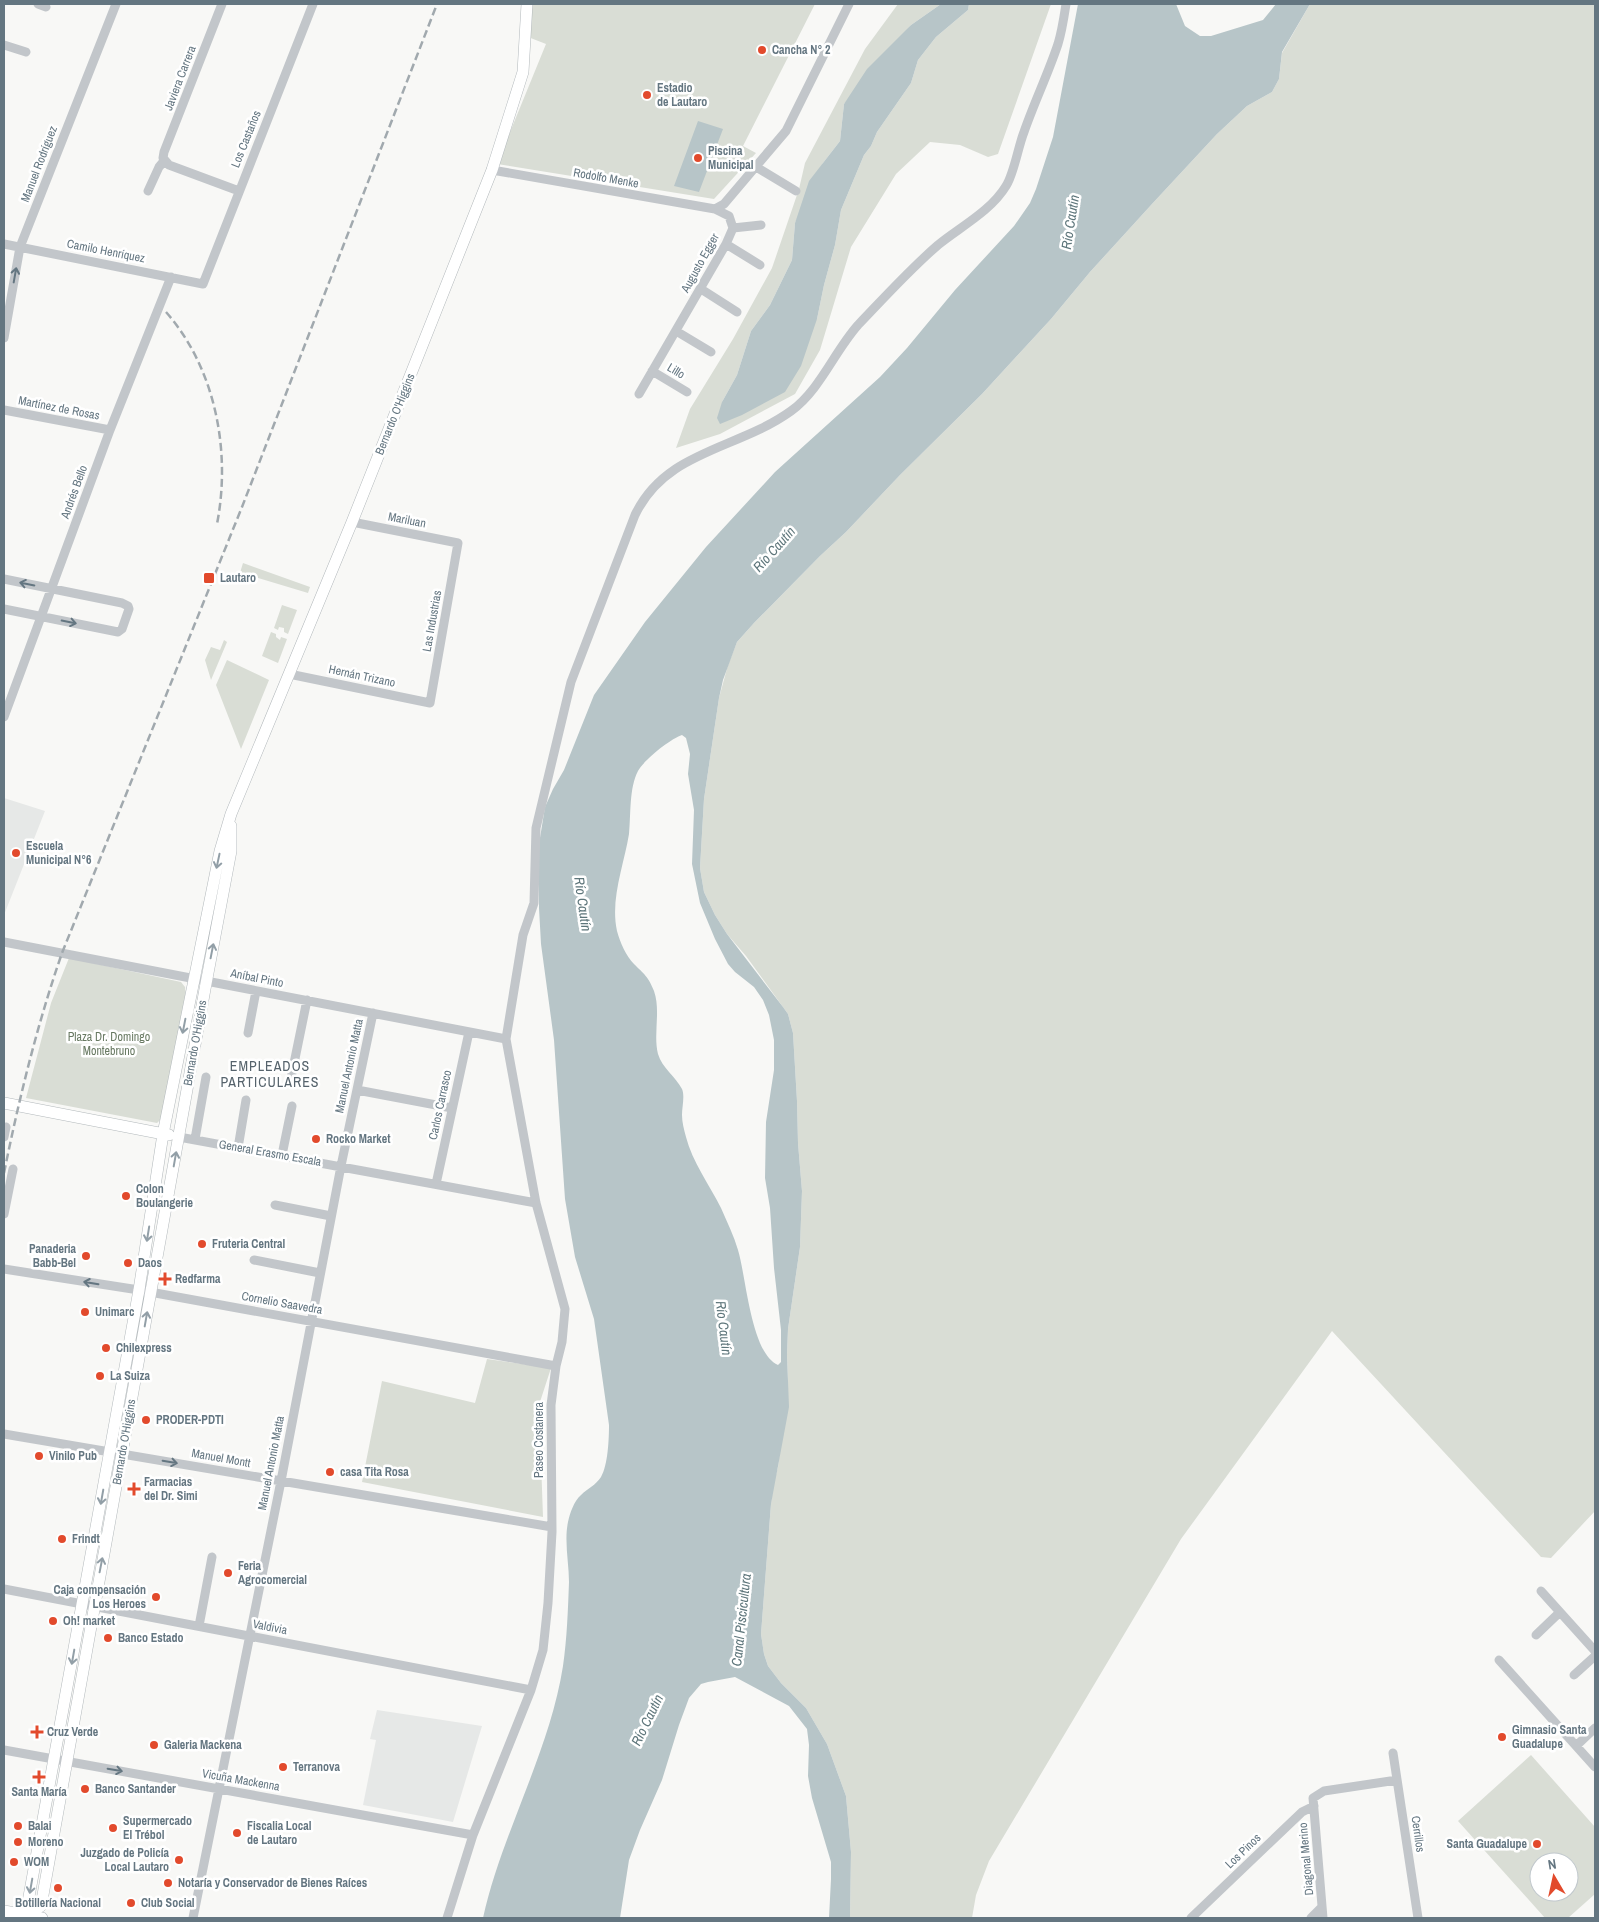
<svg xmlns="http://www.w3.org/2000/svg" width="1599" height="1922" font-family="'Archivo Narrow',sans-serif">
<rect width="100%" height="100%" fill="#f8f8f6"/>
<!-- built -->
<path fill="#e6e8e7" d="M4 798 45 811 4 915Z
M377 1710 482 1726 453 1822 363 1805 376 1740 370 1739Z"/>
<!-- green -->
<path fill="#d9ddd5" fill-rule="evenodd" d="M530 4H815L743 146 756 153 714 199 497 164 546 44 528 37Z
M898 4H941L911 25 844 104 840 141 823 163 795 223 792 260 770 305 751 331 737 375 722 402 817 319 824 285 835 245 841 210 864 155 871 146 877 132 911 83 918 60 936 37 968 10 969 4H1051L998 154 988 157 960 145 930 142 896 174 851 247 820 350 795 394 720 434 676 448 690 409 733 339 772 268 799 189 805 163 865 49Z
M1310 4H1595V1511L1551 1558 1541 1557 1332 1331 1181 1539 989 1861 976 1895 972 1918H850L851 1852 846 1796 827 1744 806 1708 781 1683 768 1666 764 1654 761 1634 771 1504 773 1486 778 1467 788 1382 787 1355 788 1329 800 1247 802 1191 798 1143 797 1101 793 1033 788 1014 746 956 727 934 715 915 704 892 700 868 704 799 719 698 728 665 737 642 754 623 820 556 846 532 900 475 982 394 1051 319 1090 272 1152 204 1217 134 1247 106 1272 92 1279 79 1282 53Z
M243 563 310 587 308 593 248 575 246 579 239 576Z
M282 605 297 610 288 634 284 632V628L279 627 278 630 274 628Z
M271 632 276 634V637L280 640 281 637 287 639 278 663 262 656Z
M224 640 227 642 211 680 205 660 211 647 220 650Z
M227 660 269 680 241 749 216 685Z
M69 958 181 982 185 987 186 996 163 1117 157 1123 26 1098 51 1003Z
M487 1359 551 1368 539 1405 543 1517 362 1482 382 1381 475 1403Z
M1531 1755 1595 1827V1894L1568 1918H1545L1458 1821ZM1539 1862H1569V1892H1539Z"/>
<!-- water -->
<path fill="#b7c5c8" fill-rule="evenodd" d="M941 4H969L968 10 936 37 918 60 911 83 877 132 871 146 864 155 841 210 835 245 824 285 817 319 801 366 785 392 742 415 720 424 717 418 722 402 737 375 751 331 770 305 792 260 795 223 809 181 840 141 844 104 867 69 911 25Z
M1078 4H1176L1185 26 1200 36H1211L1263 20 1276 4H1310L1282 52 1279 79 1272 92 1247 106 1217 134 1152 204 1090 272 1051 319 982 394 900 475 846 532 820 556 754 623 737 642 723 680 719 698 704 799 700 868 704 892 715 915 727 934 783 1007 788 1014 793 1033 797 1101 798 1143 802 1191 800 1247 788 1329 787 1355 789 1407 771 1504 761 1634 764 1654 768 1666 781 1683 806 1708 827 1744 846 1796 851 1852 850 1918H829L831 1879V1862L812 1798 808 1776 809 1745 807 1729 789 1706 735 1677 708 1682 701 1684 689 1698 679 1725 662 1780 640 1830 629 1860 620 1918H483C502 1832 549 1754 563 1666 567 1639 568 1609 569 1582 569 1563 564 1541 568 1522 570 1513 574 1501 581 1495 587 1489 596 1485 601 1477 608 1465 609 1439 609 1425L594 1319 575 1257 565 1199 554 1040 541 944 539 908V844L545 807 553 789 564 770 594 695 645 622 706 547 775 472 880 377 907 348 955 290 1014 226 1030 203 1036 189 1053 137ZM682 735 686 738 690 754 688 774 694 810 692 864 700 903 715 939 728 964 735 972 754 987 763 1000 769 1015 774 1040V1070L766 1122 765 1178 770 1208 774 1268 781 1330V1362L778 1365C751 1354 746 1276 738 1250 734 1236 727 1222 721 1208 710 1186 692 1161 686 1137 684 1130 682 1122 682 1115 682 1107 685 1096 682 1089 676 1077 662 1068 658 1054 653 1034 661 1011 654 991 648 976 644 974 634 964 626 956 620 942 617 931 610 899 624 865 629 834 631 814 629 788 638 771 644 760 670 739 682 735Z
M698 121 723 129 699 192 674 186Z"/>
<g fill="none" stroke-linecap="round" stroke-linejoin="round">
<!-- major casing -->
<g stroke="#b3b9bc" stroke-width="12">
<path id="major" d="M4 1103 169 1135
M4 1911 42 1918
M27 1915 41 1906 205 989 231 851V826
M27 1918 28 1902 139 1290 163 1134 220 851 231 814 352 522 492 170 523 72 527 4"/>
</g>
<!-- minor -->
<path stroke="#c2c6ca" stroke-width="9" d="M38 4 46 7
M222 4 164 152 163 158 169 165 239 191
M4 45 26 52
M756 167 796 191
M492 170 715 209 729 216 733 228 726 244 639 394
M148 191 159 167 164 161
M715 209 724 204 786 131 849 4
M733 228 761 225
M4 244 203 284 313 4
M726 244 760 265
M701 289 737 312
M676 331 711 352
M4 338 20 247 116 4
M652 371 687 392
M4 410 110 430
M4 579 122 603 128 606 129 609 122 629 118 632 4 609
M289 674 430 703 458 543 352 522
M4 717 110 430 171 277
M4 942 506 1039
M248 1033 256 991
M291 1078 307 1000
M357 1090 452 1108
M4 1137 6 1127
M179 1137 536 1203
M195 1139 206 1077
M238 1148 246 1100
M282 1155 292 1106
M436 1184 469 1032
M275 1205 331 1216
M4 1214 13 1169
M254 1260 320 1273
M4 1269 139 1290 556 1366
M4 1434 552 1527
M4 1589 531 1690
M1541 1591 1595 1651
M199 1626 212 1557
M1536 1635 1560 1612
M1499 1660 1595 1767
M1574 1675 1595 1656
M1576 1746 1595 1728
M4 1750 473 1835
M1393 1753 1418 1918
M193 1918 281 1481 341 1166 373 1013
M447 1918 473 1835 531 1690 543 1650 548 1603 552 1532 551 1405 556 1366 562 1342 565 1309 536 1203 506 1039 523 935 534 903 536 828 571 682 635 515C666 450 737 450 791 411 820 390 834 352 858 325 884 298 909 270 938 245 960 227 991 211 1006 186 1014 174 1018 147 1024 132 1034 103 1048 74 1058 44 1062 31 1064 17 1066 4
M1191 1918 1302 1812 1314 1806
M1311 1918 1322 1907
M1323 1918 1313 1798 1324 1791 1397 1780"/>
<!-- major -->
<use href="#major" stroke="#fff" stroke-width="11"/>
<!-- rail -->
<path stroke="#a1a9ae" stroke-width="2.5" stroke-dasharray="8 4" stroke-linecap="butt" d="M166 312C216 369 231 452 217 524
M4 1173C19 1099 37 1025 62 953L242 507 437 4"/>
</g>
<!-- one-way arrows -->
<defs><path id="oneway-shaft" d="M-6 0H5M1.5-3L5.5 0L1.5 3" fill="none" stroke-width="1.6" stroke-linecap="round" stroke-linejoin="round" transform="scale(1.25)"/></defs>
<g stroke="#647681">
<use href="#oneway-shaft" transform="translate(15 275) rotate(-80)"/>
<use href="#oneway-shaft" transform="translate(27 584) rotate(-169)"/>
<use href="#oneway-shaft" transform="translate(69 622) rotate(11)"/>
<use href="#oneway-shaft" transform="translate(91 1283) rotate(-171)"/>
<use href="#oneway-shaft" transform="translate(170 1462) rotate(10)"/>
<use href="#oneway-shaft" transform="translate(115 1770) rotate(10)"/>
</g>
<g stroke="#929fa7">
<use href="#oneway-shaft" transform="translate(218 861) rotate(102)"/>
<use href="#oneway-shaft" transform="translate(212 951) rotate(-79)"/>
<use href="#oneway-shaft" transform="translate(184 1026) rotate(101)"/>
<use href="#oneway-shaft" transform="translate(175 1159) rotate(-80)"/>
<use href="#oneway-shaft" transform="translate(148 1234) rotate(99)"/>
<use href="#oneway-shaft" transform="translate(146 1319) rotate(-80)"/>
<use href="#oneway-shaft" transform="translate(102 1497) rotate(100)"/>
<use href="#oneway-shaft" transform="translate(101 1565) rotate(-79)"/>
<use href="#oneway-shaft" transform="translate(73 1657) rotate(100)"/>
<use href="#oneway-shaft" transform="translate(31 1886) rotate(100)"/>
</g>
<!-- markers -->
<g fill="#e24a2c" stroke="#fff" stroke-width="2">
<circle cx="762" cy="50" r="5"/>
<circle cx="647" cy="95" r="5"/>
<circle cx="698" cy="158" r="5"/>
<rect x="203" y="572" width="12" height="12" rx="2.5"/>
<circle cx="16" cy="853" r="5"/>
<circle cx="316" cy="1139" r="5"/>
<circle cx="126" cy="1196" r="5"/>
<circle cx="202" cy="1244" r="5"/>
<circle cx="86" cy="1256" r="5"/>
<circle cx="128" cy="1263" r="5"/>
<path d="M162.5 1271.5h5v5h5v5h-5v5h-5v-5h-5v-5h5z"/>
<circle cx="85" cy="1312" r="5"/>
<circle cx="106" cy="1348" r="5"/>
<circle cx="100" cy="1376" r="5"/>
<circle cx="146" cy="1420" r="5"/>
<circle cx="39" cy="1456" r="5"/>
<circle cx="330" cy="1472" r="5"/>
<path d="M131.5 1481.5h5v5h5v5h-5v5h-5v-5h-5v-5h5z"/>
<circle cx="62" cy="1539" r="5"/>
<circle cx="228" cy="1573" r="5"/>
<circle cx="156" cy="1597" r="5"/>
<circle cx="53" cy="1621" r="5"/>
<circle cx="108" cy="1638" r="5"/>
<path d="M34.5 1724.5h5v5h5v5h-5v5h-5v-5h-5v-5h5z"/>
<circle cx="1502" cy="1737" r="5"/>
<circle cx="154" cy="1745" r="5"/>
<circle cx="283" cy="1767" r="5"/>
<path d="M36.5 1769.5h5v5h5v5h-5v5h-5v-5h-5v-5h5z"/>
<circle cx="85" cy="1789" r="5"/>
<circle cx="18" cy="1826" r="5"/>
<circle cx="113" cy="1828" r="5"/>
<circle cx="237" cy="1833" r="5"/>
<circle cx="18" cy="1842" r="5"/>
<circle cx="1537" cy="1844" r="5"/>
<circle cx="179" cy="1860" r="5"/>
<circle cx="14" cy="1862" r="5"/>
<circle cx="168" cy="1883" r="5"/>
<circle cx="58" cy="1888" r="5"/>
<circle cx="131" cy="1903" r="5"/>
</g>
<g text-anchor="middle" stroke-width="5" stroke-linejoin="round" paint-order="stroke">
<!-- poi labels -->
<g font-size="12" font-weight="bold" fill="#647681" stroke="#fff" text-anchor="start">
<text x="772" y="54">Cancha N° 2</text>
<text x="657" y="92">Estadio<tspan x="657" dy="14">de Lautaro</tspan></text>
<text x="708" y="155">Piscina<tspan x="708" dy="14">Municipal</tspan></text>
<text x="220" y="582">Lautaro</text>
<text x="26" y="850">Escuela<tspan x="26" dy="14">Municipal N°6</tspan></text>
<text x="326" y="1143">Rocko Market</text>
<text x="136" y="1193">Colon<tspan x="136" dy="14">Boulangerie</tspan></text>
<text x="212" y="1248">Fruteria Central</text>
<text x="76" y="1253" text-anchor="end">Panaderia<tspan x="76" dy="14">Babb-Bel</tspan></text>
<text x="138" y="1267">Daos</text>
<text x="175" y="1283">Redfarma</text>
<text x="95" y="1316">Unimarc</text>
<text x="116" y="1352">Chilexpress</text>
<text x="110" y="1380">La Suiza</text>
<text x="156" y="1424">PRODER-PDTI</text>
<text x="49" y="1460">Vinilo Pub</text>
<text x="340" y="1476">casa Tita Rosa</text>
<text x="144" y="1486">Farmacias<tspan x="144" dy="14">del Dr. Simi</tspan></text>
<text x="72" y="1543">Frindt</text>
<text x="238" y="1570">Feria<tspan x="238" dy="14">Agrocomercial</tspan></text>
<text x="146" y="1594" text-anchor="end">Caja compensación<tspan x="146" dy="14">Los Heroes</tspan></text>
<text x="63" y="1625">Oh! market</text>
<text x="118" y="1642">Banco Estado</text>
<text x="1512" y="1734">Gimnasio Santa<tspan x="1512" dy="14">Guadalupe</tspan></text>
<text x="47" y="1736">Cruz Verde</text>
<text x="164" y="1749">Galeria Mackena</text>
<text x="293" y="1771">Terranova</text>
<text x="95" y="1793">Banco Santander</text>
<text x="39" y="1796" text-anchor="middle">Santa María</text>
<text x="123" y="1825">Supermercado<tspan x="123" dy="14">El Trébol</tspan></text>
<text x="28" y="1830">Balai</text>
<text x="247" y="1830">Fiscalia Local<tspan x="247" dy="14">de Lautaro</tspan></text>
<text x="28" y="1846">Moreno</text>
<text x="1527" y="1848" text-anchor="end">Santa Guadalupe</text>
<text x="169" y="1857" text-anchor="end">Juzgado de Policía<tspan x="169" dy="14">Local Lautaro</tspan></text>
<text x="24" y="1866">WOM</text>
<text x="178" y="1887">Notaría y Conservador de Bienes Raíces</text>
<text x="58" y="1907" text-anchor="middle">Botillería Nacional</text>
<text x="141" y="1907">Club Social</text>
</g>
<!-- street labels -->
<g font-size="12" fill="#647681" stroke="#fff">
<text transform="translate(180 78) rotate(-69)" y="4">Javiera Carrera</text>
<text transform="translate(246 139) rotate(-68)" y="4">Los Castaños</text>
<text transform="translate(39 164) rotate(-69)" y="4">Manuel Rodríguez</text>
<text transform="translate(606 178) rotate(10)" y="4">Rodolfo Menke</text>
<text transform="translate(106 251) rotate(11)" y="4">Camilo Henríquez</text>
<text transform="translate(700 263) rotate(-61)" y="4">Augusto Egger</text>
<text transform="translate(676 371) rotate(31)" y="4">Lillo</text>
<text transform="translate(59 408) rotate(11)" y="4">Martínez de Rosas</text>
<text transform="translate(395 414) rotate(-68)" y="4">Bernardo O'Higgins</text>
<text transform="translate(74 492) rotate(-70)" y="4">Andrés Bello</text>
<text transform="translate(407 520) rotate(11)" y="4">Mariluan</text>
<text transform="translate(432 621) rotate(-80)" y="4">Las Industrias</text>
<text transform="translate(362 676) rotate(12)" y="4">Hernán Trizano</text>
<text transform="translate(257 978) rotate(11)" y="4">Aníbal Pinto</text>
<text transform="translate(195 1043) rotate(-80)" y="4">Bernardo O'Higgins</text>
<text transform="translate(349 1066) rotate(-78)" y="4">Manuel Antonio Matta</text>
<text transform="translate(440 1105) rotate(-78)" y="4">Carlos Carrasco</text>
<text transform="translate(270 1153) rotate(10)" y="4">General Erasmo Escala</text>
<text transform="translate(282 1303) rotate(10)" y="4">Cornelio Saavedra</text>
<text transform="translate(539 1440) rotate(-90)" y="4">Paseo Costanera</text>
<text transform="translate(124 1442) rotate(-80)" y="4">Bernardo O'Higgins</text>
<text transform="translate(221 1458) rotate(10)" y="4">Manuel Montt</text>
<text transform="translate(271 1463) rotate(-79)" y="4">Manuel Antonio Matta</text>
<text transform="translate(270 1627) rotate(11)" y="4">Valdivia</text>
<text transform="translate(241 1780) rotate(10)" y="4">Vicuña Mackenna</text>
<text transform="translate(1418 1834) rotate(82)" y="4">Cerrillos</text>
<text transform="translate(1243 1851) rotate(-44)" y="4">Los Pinos</text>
<text transform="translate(1306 1859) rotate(-95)" y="4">Diagonal Merino</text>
</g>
<!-- park labels -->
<g font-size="12" fill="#687962" stroke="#fff">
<text x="109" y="1041">Plaza Dr. Domingo<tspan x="109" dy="14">Montebruno</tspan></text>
</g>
<!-- water labels -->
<g font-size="14" font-style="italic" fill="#5e767b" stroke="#fff">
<text transform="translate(1070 222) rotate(-81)" y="5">Río Cautín</text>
<text transform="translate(774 549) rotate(-48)" y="5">Río Cautín</text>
<text transform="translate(583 904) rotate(82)" y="5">Río Cautín</text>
<text transform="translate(724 1328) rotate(83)" y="5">Río Cautín</text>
<text transform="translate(741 1620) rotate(-84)" y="5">Canal Piscicultura</text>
<text transform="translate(647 1720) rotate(-64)" y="5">Río Cautín</text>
</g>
<!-- neighbourhood labels -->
<g font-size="14" letter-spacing="1" fill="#56636c" stroke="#fff">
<text x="270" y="1071">EMPLEADOS<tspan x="270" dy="16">PARTICULARES</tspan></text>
</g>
</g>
<!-- border -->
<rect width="1599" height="1922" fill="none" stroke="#647681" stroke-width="10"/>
<!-- north arrow -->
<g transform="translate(1554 1877) rotate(351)"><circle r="24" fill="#ffffff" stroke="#c1c8cd"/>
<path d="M0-4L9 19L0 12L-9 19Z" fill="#e24a2c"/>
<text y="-8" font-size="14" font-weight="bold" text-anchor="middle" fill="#647681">N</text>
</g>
</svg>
